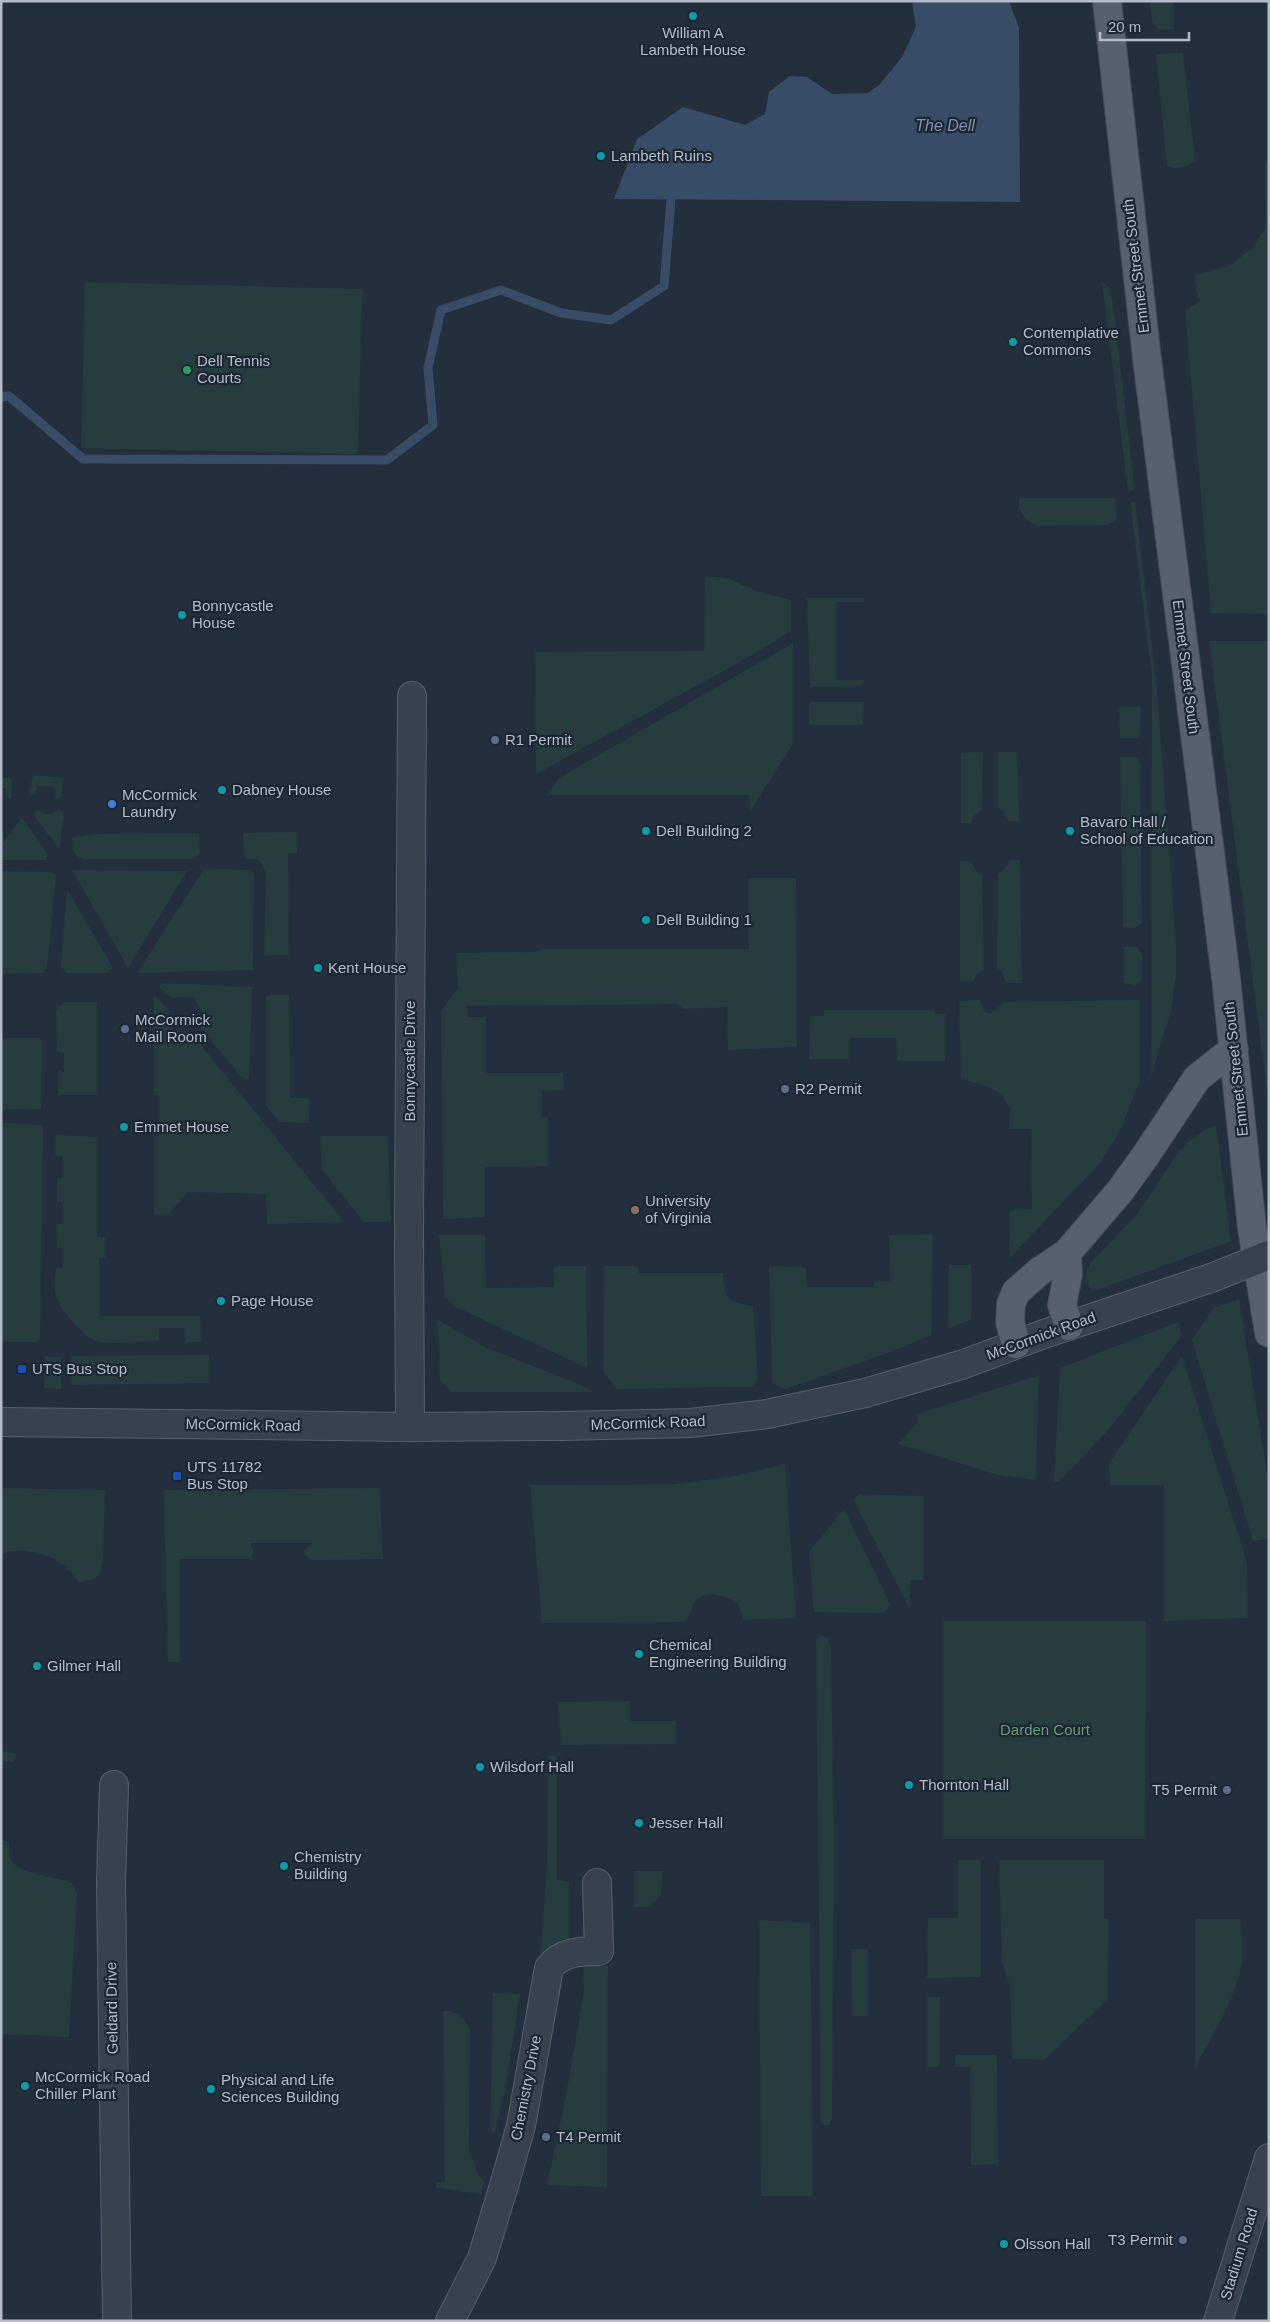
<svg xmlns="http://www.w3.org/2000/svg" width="1270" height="2322" font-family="Arial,sans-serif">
<rect width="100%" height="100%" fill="#242f3e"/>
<!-- green -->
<path fill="#263c3f" d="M1150 1H1174V29C1150 34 1152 20 1150 1Z
M1183 53 1195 161C1186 168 1178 170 1167 166L1156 54Z
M1269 156V614L1211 613 1185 310 1199 302 1194 276 1231 265 1253 247 1266 227 1265 165Z
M85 282 362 289 358 454 81 448Z
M1102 282 1109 287 1112 298 1135 490 1128 491Z
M1019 498H1115L1117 519 1107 525 1037 526 1025 519 1019 508Z
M1130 502H1135L1157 690 1176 942V975L1172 1006 1151 1077 1152 676Z
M705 576 727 578 759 592 791 600V631L747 658 536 774 535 652 704 651Z
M807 598H864V602H836V680H864L863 686 810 687Z
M1209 641H1269V1106Z
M793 643V744L750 811 749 795H548L559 778Z
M809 702H864L863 725H809Z
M1141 706 1140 735 1136 738H1120L1119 707Z
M983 752 982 809 973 817 971 823H961V753Z
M998 752H1017L1019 821H1009L1003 811 998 808Z
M1120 757H1135L1139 760 1140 766 1142 923 1135 928 1123 927Z
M33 775 63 778 62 797 56 799 55 787 37 786 35 794 30 796 29 794Z
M1 778 9 777 12 780 11 799 7 798 6 788H1Z
M59 809 64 812 60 846 58 848 34 815 37 810H40L43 814H53Z
M22 818 48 854 46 860H1V845Z
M297 832V853H288L289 955 264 956 266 874 261 862 256 859H246L244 855 243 833Z
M199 833 200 853 194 859H83L77 856 73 851 72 837 98 834Z
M1009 860H1020L1022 983H1006L1002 972 997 968 998 874 1007 866Z
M960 861 971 862 977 872 982 874 984 970 976 975 973 982 960 981Z
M204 869 250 870 254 874 253 970 137 973Z
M72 870 187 871 128 968Z
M1 871 51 872 56 875 47 968 43 973 1 974Z
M749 878H796L797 1047 728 1050 727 1007 683 1009 678 1004 467 1006V1017H486V1073H563V1090L542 1091V1117H548V1166L485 1167V1217L443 1219 441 1011 458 988 456 953 536 952 542 949H749Z
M67 889 113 968 107 973H66L61 966Z
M1124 947H1137L1142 955V979L1136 985 1124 983Z
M162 983 252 987 249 1079 242 1078 200 1027C203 1014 202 1006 192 997L171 998 159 987Z
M154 995 169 1011 168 1023 173 1030 191 1033 344 1222 267 1224 266 1194 188 1192 168 1214 154 1215V1136H159V1095H154Z
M266 995H289L290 1098H310L309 1123 280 1122 266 1106Z
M980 1000 984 1012 990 1014 1001 1005V1002L1139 1000V1083L1119 1133 1100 1163 1009 1259 1010 1210 1032 1209 1031 1129H1009L1010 1109 1002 1095 988 1086 961 1079 959 1001Z
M65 1002H97V1095H58V1071L64 1072V1053L57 1052 56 1011Z
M824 1010H935V1014H945V1061H897L896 1038H849V1059H809L810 1016H824Z
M8 1038H40L42 1041 41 1109 1 1110V1041Z
M2 1123 43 1125 40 1338 37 1342H6L1 1337Z
M1216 1125 1231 1241 1092 1292C1086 1282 1084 1275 1090 1264 1105 1248 1120 1232 1135 1216 1160 1186 1177 1138 1216 1125Z
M56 1135 97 1137V1237L105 1238V1258H99V1316H200L201 1342H185L184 1328H159V1341C140 1341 118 1345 100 1342 86 1340 62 1312 57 1299 53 1289 55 1278 56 1268H63V1248H57L56 1224H63V1202H57V1178L63 1177V1156H55Z
M320 1136H388L391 1222H364L322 1170Z
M933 1234 931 1335 901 1348 786 1389 772 1383 769 1266 806 1267 807 1287H874V1282L890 1281 889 1235Z
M439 1235H485L486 1288 554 1287V1266H586L587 1368 456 1307 445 1297Z
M949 1265H971V1315L970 1320 948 1329Z
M604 1266H638V1273H723C726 1300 726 1301 753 1306L758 1378 752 1387 616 1389 603 1371Z
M1239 1299 1269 1485V1539L1253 1541 1192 1340 1214 1308Z
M438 1320 487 1348 581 1385 592 1392H452L440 1380Z
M1178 1322 1182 1335 1110 1428 1059 1482 1054 1481 1060 1368Z
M209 1355V1383L71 1385V1356Z
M45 1356 61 1357V1389L44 1388Z
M1182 1356 1247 1563 1248 1618 1164 1621V1485H1110L1109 1463Z
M1039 1375 1036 1480 998 1475 898 1444 918 1422 917 1414Z
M785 1464 796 1618 743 1620C742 1615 741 1609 738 1605 735 1600 727 1597 721 1596 699 1589 693 1602 687 1622L542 1623 530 1485 674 1484 731 1477Z
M1 1488 105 1490 103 1561 100 1574 94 1579 79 1582C75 1577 71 1571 66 1567 52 1554 19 1546 1 1554Z
M380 1488 383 1559 311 1560 305 1556 303 1551 313 1543H250L254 1552 251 1558 246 1559H179L180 1662H168L164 1490Z
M858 1494 923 1496V1580H910V1609L854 1501Z
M844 1509 887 1597 890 1606 883 1613 814 1612 809 1552Z
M943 1621H1146L1145 1839H943Z
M821 1636 828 1638 831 1649 834 1851 832 2118 829 2125H824L821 2122 816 1640Z
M630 1701V1721H676V1744L561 1745 558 1702Z
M1 1751 16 1754 14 1762 1 1761Z
M548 1756H557V1880L569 1882V1942L541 1956 547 1859Z
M1 1840 9 1842C9 1847 9 1853 10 1857 14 1875 57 1876 72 1883L77 1894 69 2037 1 2034Z
M958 1860H981V1977L927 1978 928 1918H958Z
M999 1860H1104V1919H1109L1107 2000 1044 2060 1012 2059 1010 1985 1002 1963Z
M634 1871H663L661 1895 649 1908 634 1907Z
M1195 1919H1240C1241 1931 1243 1945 1242 1957 1241 1989 1211 2039 1195 2067Z
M759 1920 810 1923 813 2196H761Z
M851 1949H868V2016H852Z
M583 1966H608L607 2187 547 2185 566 2095 584 1991Z
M493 1993 520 1994 505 2090 494 2134 490 2126Z
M927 1997H940L939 2067H927Z
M443 2011C458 2010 464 2017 470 2030L469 2149 478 2175 485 2182 481 2194 436 2188V2182H445Z
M955 2055H997L998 2164 971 2165 970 2067H955Z"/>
<!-- water -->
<path fill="#394c67" d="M912 1H1009L1019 28 1020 202 614 199 637 139 683 107 745 125 765 114 769 92 790 76 807 77 832 94 868 93 879 85 902 57 916 27Z"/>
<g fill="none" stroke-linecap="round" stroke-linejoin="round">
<!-- stream -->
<path stroke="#394c67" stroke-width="9" d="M1 397 9 396 83 459 387 460 433 425 428 368 441 310 501 290 561 313 611 320 664 286 671 199"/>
<!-- minor casing -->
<g stroke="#565f6c" stroke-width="30">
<path id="minor" d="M1 1422 410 1427 562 1426 691 1423 767 1414 865 1393 964 1364 1044 1334 1211 1278
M410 1427 409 1233 412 696
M114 1785 111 1882 117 2321
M450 2321 482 2258 505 2182 521 2126 549 1968C561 1952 580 1951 599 1951L597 1883
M1218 2321 1269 2158"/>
</g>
<!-- major casing -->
<g stroke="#414a57" stroke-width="30">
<path id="major" d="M1107 1 1147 359 1226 978 1252 1228 1269 1333
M1067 1253 1068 1274 1062 1305 1069 1326
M1016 1344 1010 1322 1011 1304 1016 1292 1040 1271 1067 1253 1120 1191 1146 1155 1197 1078 1234 1049"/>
</g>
<!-- minor -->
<use href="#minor" stroke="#38414e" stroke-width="28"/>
<!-- major -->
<use href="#major" stroke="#56606e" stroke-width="28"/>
<!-- minor-bridge casing -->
<g stroke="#565f6c" stroke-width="30" stroke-linecap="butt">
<path id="minor-bridge" d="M1211 1278 1269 1255"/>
</g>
<!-- minor-bridge -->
<use href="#minor-bridge" stroke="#38414e" stroke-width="28"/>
</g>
<!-- markers -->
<g fill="#0f9aa8" stroke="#1d2633" stroke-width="2">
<circle cx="693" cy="16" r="5"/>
<circle cx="601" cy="156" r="5"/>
<circle cx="1013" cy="342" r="5"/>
<circle cx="182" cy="615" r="5"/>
<circle cx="222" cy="790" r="5"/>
<circle cx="646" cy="831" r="5"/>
<circle cx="1070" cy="831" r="5"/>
<circle cx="646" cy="920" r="5"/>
<circle cx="318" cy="968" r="5"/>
<circle cx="124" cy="1127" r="5"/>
<circle cx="221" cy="1301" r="5"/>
<circle cx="639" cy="1654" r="5"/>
<circle cx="37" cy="1666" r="5"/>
<circle cx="480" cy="1767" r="5"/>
<circle cx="909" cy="1785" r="5"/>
<circle cx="639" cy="1823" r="5"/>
<circle cx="284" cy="1866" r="5"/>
<circle cx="25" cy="2086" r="5"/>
<circle cx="211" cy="2089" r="5"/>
<circle cx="1004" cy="2244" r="5"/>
</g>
<circle fill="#2e9e5b" stroke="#1d2633" stroke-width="2" cx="187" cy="370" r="5"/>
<g fill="#5c6f8a" stroke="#1d2633" stroke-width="2">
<circle cx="495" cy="740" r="5"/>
<circle cx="125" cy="1029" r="5"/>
<circle cx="785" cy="1089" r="5"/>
<circle cx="1227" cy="1790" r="5"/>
<circle cx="546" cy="2137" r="5"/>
<circle cx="1183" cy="2240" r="5"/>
</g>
<circle fill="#3f7fe0" stroke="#1d2633" stroke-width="2" cx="112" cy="804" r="5"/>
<circle fill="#8d6e63" stroke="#1d2633" stroke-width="2" cx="635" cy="1210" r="5"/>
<g fill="#1a4fb4" stroke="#1d2633" stroke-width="2">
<rect x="17" y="1364" width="10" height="10" rx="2.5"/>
<rect x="172" y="1471" width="10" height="10" rx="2.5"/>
</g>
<g text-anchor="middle" stroke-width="4.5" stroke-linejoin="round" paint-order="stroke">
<!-- poi labels -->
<g font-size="15" fill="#b4bcc9" stroke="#1d2633" text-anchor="start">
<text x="693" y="38" text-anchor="middle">William A<tspan x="693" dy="17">Lambeth House</tspan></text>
<text x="611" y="161">Lambeth Ruins</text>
<text x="1023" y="338">Contemplative<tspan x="1023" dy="17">Commons</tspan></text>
<text x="197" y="366">Dell Tennis<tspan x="197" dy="17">Courts</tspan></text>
<text x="192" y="611">Bonnycastle<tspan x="192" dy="17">House</tspan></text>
<text x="505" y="745">R1 Permit</text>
<text x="232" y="795">Dabney House</text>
<text x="122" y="800">McCormick<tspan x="122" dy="17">Laundry</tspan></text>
<text x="1080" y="827">Bavaro Hall /<tspan x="1080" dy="17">School of Education</tspan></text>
<text x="656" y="836">Dell Building 2</text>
<text x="656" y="925">Dell Building 1</text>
<text x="328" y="973">Kent House</text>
<text x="135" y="1025">McCormick<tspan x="135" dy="17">Mail Room</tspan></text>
<text x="795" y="1094">R2 Permit</text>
<text x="134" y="1132">Emmet House</text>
<text x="645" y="1206">University<tspan x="645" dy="17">of Virginia</tspan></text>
<text x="231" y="1306">Page House</text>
<text x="32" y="1374">UTS Bus Stop</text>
<text x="187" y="1472">UTS 11782<tspan x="187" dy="17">Bus Stop</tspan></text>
<text x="649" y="1650">Chemical<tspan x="649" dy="17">Engineering Building</tspan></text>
<text x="47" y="1671">Gilmer Hall</text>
<text x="490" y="1772">Wilsdorf Hall</text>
<text x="919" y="1790">Thornton Hall</text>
<text x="1217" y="1795" text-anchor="end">T5 Permit</text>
<text x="649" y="1828">Jesser Hall</text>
<text x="294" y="1862">Chemistry<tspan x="294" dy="17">Building</tspan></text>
<text x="35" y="2082">McCormick Road<tspan x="35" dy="17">Chiller Plant</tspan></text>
<text x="221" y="2085">Physical and Life<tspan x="221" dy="17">Sciences Building</tspan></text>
<text x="556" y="2142">T4 Permit</text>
<text x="1173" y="2245" text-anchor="end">T3 Permit</text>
<text x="1014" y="2249">Olsson Hall</text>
</g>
<!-- street labels -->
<g font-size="15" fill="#b4bcc9" stroke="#1d2633">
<text transform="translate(1136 266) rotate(-97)" y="5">Emmet Street South</text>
<text transform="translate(1186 667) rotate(83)" y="5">Emmet Street South</text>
<text transform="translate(410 1061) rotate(-90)" y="5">Bonnycastle Drive</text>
<text transform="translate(1236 1069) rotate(-96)" y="5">Emmet Street South</text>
<text transform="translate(1041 1336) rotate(-20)" y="5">McCormick Road</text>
<text transform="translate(648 1423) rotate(-2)" y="5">McCormick Road</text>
<text transform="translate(243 1425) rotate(1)" y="5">McCormick Road</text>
<text transform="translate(112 2008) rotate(-91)" y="5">Geldard Drive</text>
<text transform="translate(526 2088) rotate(-79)" y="5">Chemistry Drive</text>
<text transform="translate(1239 2254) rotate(-73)" y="5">Stadium Road</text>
</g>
<!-- park labels -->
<g font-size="15" fill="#6b9a76" stroke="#1d2633">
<text x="1045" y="1735">Darden Court</text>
</g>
<!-- water labels -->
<g font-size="16" font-style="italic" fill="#7c92b1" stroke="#1d2633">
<text x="945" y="131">The Dell</text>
</g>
</g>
<!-- border -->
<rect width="1270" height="2322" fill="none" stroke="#b4bcc9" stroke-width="5"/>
<!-- scale -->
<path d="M1100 32v8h89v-8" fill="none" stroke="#b4bcc9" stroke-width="2.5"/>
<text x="1108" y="32" font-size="15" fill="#b4bcc9" stroke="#1d2633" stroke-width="4" paint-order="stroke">20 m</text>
</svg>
